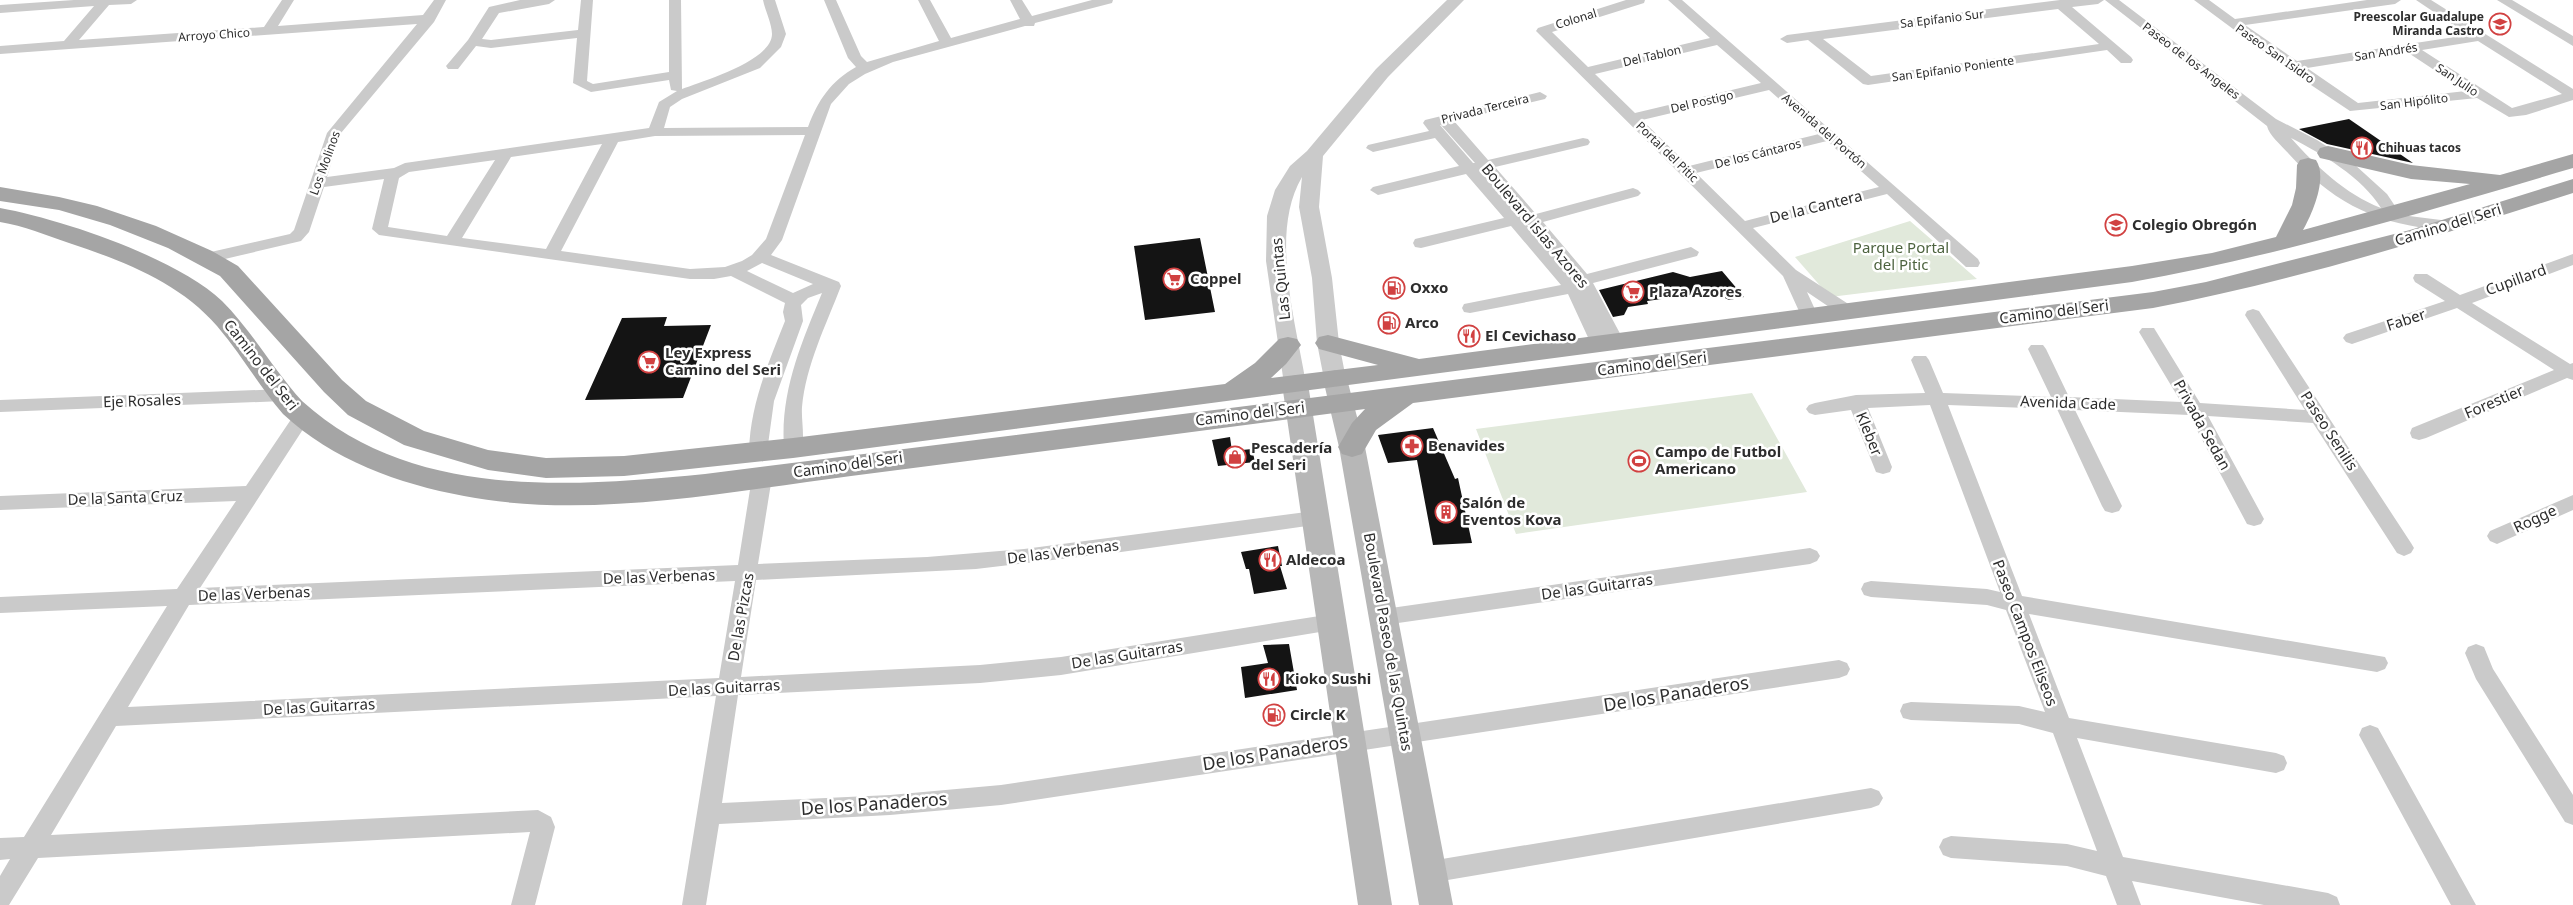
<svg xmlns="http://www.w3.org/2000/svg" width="2573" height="905" font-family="'Noto Sans',sans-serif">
<rect width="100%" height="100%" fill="#fff"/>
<!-- green -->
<path fill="#e1e9db" d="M1910 221 1977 279 1830 297 1795 257Z
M1752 393 1807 492 1516 534 1476 429Z"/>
<!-- building -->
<path fill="#141414" d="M2349 119 2413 163 2327 144 2299 129Z
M1200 238 1215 312 1145 320 1134 246Z
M1722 271 1744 297 1729 300 1713 292 1647 301 1648 304 1628 307 1624 315 1613 317 1599 290 1673 272 1690 277Z
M667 317 664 326 711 325 683 398 585 400 622 318Z
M1433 428 1455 479 1458 478 1472 543 1433 545 1417 460 1388 463 1378 435Z
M1230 437 1232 451 1252 449 1255 462 1218 466 1212 440Z
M1278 546 1282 566H1280L1287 589 1254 594 1249 569H1246L1241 552Z
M1289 644 1297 690 1245 698 1241 667 1268 663 1263 645Z"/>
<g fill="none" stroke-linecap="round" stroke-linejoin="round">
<!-- minor -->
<path fill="#cacaca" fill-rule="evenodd" d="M74 0H137L131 4 109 5 79 40 264 27 282 0H294L278 26 423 15 434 0H446L434 22 341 133 327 177 394 168 405 163 649 128 659 102 677 91 671 90 669 80 591 92 573 83 577 38 491 48 476 46 458 69H448L446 66 468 40 489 7 520 0H555L549 4 499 13 482 39 491 40 578 30 581 0H593L587 81 593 84 669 72V0H681L682 89C702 81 772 61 772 34 772 24 765 10 763 0H775L786 34 781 47 760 68 682 99 670 107 664 128 808 127C818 100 831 81 856 67L848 58 824 0H836L861 56 867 62 939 41 918 0H930L951 38 1020 19 1010 0H1022L1032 16 1092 0H1113L1112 3 1035 23 1034 26H1025L893 62 865 74 849 84 831 104 782 240 771 255 839 282 841 286C826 325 806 365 802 407 801 420 806 442 800 453L793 455 786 453 784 448C780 392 801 344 822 293L808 298 801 305 803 321 774 401 767 452 765 457 758 459 751 457 749 452C750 405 768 364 785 321L783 312 785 303 731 276 714 279H690L379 235 372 229 384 179 324 187 309 232 301 241 208 263 202 262 200 258 202 254 290 234 294 230 327 133 417 24 0 54V46L64 41 94 6 0 13V5ZM805 135 766 239 752 255 742 261 725 267 690 269 561 251 618 142 655 136ZM602 144 546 249 462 238 511 157ZM495 160 447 236 388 227 399 178 409 172ZM762 263 813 284 793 293 747 271Z
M1626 0H1645L1644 3 1552 32 1588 67 1710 38 1668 0H1682L1978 259 1980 263 1978 267H1966L1887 194 1753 228 1796 270 1853 307 1855 311 1853 315H1841L1807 292 1818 316 1815 320H1803L1783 276 1536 31 1538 28ZM1717 45 1761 83 1635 113 1595 74ZM1769 90 1819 134 1689 166 1642 120ZM1827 141 1879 187 1745 221 1696 173Z
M2060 0H2104L2098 4 2072 7 2131 57 2133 60 2131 63H2121L2107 50 1868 85 1863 84 1808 40 1787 43 1780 39 1787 35ZM2058 9 2099 44 1871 76 1823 39Z
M2105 0H2119L2276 119 2317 140 2354 164 2387 194 2401 215 2449 221 2457 226C2452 234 2440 230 2432 229 2371 222 2329 199 2288 153 2281 145 2269 135 2267 126ZM2291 138C2322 154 2362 177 2381 208 2345 194 2316 166 2291 138Z
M2194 0H2209L2235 19 2367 0H2401L2395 4 2245 25 2297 61 2468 35 2416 0H2431L2573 89V100L2526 115 2509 117 2477 98 2350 111 2287 69ZM2478 41 2562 94 2512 108 2422 50ZM2407 52 2466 91 2358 103 2307 68Z
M2497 0H2512L2573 36V46Z
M1540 92 1547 96 1545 99 1454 121 1488 160 1583 138 1588 139 1590 142 1588 145 1495 167 1536 214 1633 188 1638 190 1641 193 1638 196 1543 222 1587 274 1691 247 1699 252 1697 256 1593 283 1624 341 1621 345H1609L1605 338 1607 342 1604 346H1592L1568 294 1470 313 1464 312 1462 308 1464 304 1561 285 1511 226 1421 248 1415 247 1413 243 1415 239 1504 218 1466 174 1378 195 1370 190 1373 187 1459 166 1435 138 1373 152 1366 148 1368 145 1429 131 1423 123 1425 120ZM1440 125H1441L1475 163H1473ZM1481 170 1520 215 1480 171ZM1527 225H1529L1556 259Z
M2573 254V265L2472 303 2570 364 2573 363V380L2567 378 2426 438 2419 440 2412 438 2410 433 2412 428 2554 370 2457 308 2352 344 2346 342 2343 338 2346 334 2445 301 2415 282 2413 278 2415 274H2427L2460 295Z
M2253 309 2259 311 2411 543 2414 548 2411 553 2404 556 2397 553 2313 423 2208 416 2264 519 2261 524 2254 526 2247 524 2189 415 2075 410 2122 506 2119 511 2112 513 2105 511 2102 506 2057 409 1948 405 2022 596 2385 657 2388 663 2385 669 2377 672 2029 614 2069 718 2276 753 2284 756 2287 763 2284 770 2276 773 2077 738 2123 857 2328 893 2337 897 2340 905H2264L2132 881 2141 905H2117L2106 876 2067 866 1951 858 1943 855 1939 847 1943 839 1951 836 2067 844 2097 851 2053 733 2019 724 1911 720 1903 718 1900 711 1903 704 1911 702 2019 706 2045 712 2006 610 1987 605 1871 597 1864 595 1861 589 1864 583 1871 581 1987 589 2000 592 1930 405 1868 408 1892 467 1890 472 1883 474 1876 472 1874 467 1851 410 1815 415 1809 413 1806 409 1809 405 1815 403 1856 395 1925 393 1911 360 1914 356H1926L1929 360 1943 393 2051 397 2028 349 2031 345H2043L2046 349 2069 397 2181 402 2139 332 2142 328H2154L2200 403 2305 410 2245 315 2247 311Z
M283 389 289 391 292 395 289 399 283 401 0 412V400Z
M302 411 308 412 311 417 200 588 738 565 752 477 755 472 762 470 769 472 772 477 758 564 927 557 1024 549 1314 511 1321 513 1324 518 1321 523 1314 525 1121 552 976 569 756 580 741 677 980 665 1061 657 1332 614 1339 616 1342 622 1339 628 1332 630 1061 675 980 683 738 695 722 803 890 795 1001 785 1839 660 1847 663 1850 669 1847 675 1839 678 1001 805 890 815 719 824 706 905H682L716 696 116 726 51 835 538 810 551 817 555 827 535 905H511L530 832 38 858 9 905H0V876L10 859 0 860V838L24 837 167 606 0 613V597L177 589 236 501 0 510V496L246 486 296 412ZM735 581 719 678 128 707 189 605Z
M2573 495V510L2497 544 2490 541 2487 536 2490 531Z
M1810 548 1817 551 1820 556 1817 561 1810 564 1384 625 1377 623 1374 617 1377 611 1384 609Z
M2476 644 2484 647 2493 669 2573 795V825L2565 822 2476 679 2465 653 2468 647Z
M2370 725 2378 728 2476 905H2451L2359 735 2362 728Z
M1871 788 1879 791 1883 798 1879 805 1871 808 1430 883 1421 880 1418 872 1421 864 1430 861Z"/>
<!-- tertiary -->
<path fill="#cacaca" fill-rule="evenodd" d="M1447 0H1464L1388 77 1323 156 1319 207 1332 278 1339 343 1346 379 1343 384 1335 387 1327 384 1324 379 1317 343 1312 278 1299 207 1302 177C1269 233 1296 322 1306 384L1303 389 1295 392 1287 389 1284 384 1266 261 1267 216 1275 190 1290 166 1307 151 1376 69Z"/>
<!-- secondary -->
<path fill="#b7b7b7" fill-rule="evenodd" d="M1335 370 1344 373 1347 379 1365 447 1453 905H1419L1339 447 1323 379 1326 373Z
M1295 375 1304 378 1308 384 1392 905H1358L1282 384 1286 378Z"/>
<!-- primary -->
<path fill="#a5a5a5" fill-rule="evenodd" d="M2328 146 2411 165 2500 175 2573 154V168C2427 211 2282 255 2132 282L793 458 624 476 546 478 488 470 404 445 348 415 324 392 220 276 168 248 110 225 59 210 0 201V187L59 197 97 206 156 226 212 251 238 266 342 380 366 401 424 431 488 450 546 458 624 456 793 438 1225 384 1255 363 1279 339 1288 337 1297 339 1301 345 1286 364 1271 378 1378 365 1319 349 1315 343 1319 337 1328 335 1419 359 2132 266 2212 253 2276 237 2292 205 2296 188 2297 165 2300 160 2308 158 2316 160C2328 178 2312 214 2303 230L2470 184 2411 179 2320 158 2317 153 2320 148Z
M2573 179V193C2435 237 2295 281 2153 308L1413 403 1376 430 1362 454 1352 457 1342 454 1338 447 1352 423 1365 409C1194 432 1023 454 851 476 727 492 588 520 464 496 399 484 332 460 283 414 259 386 241 354 217 326 179 282 123 261 69 243 46 235 24 226 0 222V208C61 219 177 258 222 301 252 331 273 369 302 401 411 500 570 487 705 474L2153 292 2206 282 2410 230Z"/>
</g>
<!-- icons -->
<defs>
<g id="school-ring" transform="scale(1.125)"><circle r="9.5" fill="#fff" stroke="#d14141" stroke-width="1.5"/><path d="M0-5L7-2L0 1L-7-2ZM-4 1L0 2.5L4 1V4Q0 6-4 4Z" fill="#d14141"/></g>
<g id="restaurant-ring" transform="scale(1.125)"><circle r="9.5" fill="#fff" stroke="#d14141" stroke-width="1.5"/><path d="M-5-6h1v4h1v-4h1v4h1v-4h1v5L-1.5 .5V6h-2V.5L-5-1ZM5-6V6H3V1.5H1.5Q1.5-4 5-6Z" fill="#d14141"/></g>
<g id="supermarket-ring" transform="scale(1.125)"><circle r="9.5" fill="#fff" stroke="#d14141" stroke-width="1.5"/><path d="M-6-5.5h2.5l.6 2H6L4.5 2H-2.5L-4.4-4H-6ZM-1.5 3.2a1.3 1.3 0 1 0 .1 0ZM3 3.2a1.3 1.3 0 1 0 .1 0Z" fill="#d14141"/></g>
<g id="fuel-ring" transform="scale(1.125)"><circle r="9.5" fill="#fff" stroke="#d14141" stroke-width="1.5"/><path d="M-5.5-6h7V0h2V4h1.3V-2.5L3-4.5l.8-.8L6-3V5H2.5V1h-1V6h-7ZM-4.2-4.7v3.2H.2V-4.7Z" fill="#d14141"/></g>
<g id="pharmacy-ring" transform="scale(1.125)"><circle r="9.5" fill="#fff" stroke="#d14141" stroke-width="1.5"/><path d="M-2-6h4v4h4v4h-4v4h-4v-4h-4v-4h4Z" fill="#d14141"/></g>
<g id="shop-ring" transform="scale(1.125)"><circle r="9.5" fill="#fff" stroke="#d14141" stroke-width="1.5"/><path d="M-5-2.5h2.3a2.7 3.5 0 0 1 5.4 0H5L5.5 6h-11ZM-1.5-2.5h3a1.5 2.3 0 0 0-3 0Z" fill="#d14141"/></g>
<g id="stadium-ring" transform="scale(1.125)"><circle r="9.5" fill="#fff" stroke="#d14141" stroke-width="1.5"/><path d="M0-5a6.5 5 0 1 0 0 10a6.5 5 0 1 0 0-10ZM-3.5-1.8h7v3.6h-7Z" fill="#d14141"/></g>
<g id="building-ring" transform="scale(1.125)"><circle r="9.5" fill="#fff" stroke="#d14141" stroke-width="1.5"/><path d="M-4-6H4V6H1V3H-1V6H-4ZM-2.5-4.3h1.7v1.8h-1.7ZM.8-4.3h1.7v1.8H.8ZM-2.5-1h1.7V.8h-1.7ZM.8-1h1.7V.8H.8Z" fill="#d14141"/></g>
</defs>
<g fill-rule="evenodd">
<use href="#school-ring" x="2500" y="24"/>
<use href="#restaurant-ring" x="2362" y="148"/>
<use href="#school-ring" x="2116" y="225"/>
<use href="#supermarket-ring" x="1174" y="279"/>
<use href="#fuel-ring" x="1394" y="288"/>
<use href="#supermarket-ring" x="1633" y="292"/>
<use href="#fuel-ring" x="1389" y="323"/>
<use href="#restaurant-ring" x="1469" y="336"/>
<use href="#supermarket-ring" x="649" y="362"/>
<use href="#pharmacy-ring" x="1412" y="446"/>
<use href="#shop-ring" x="1235" y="457"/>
<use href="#stadium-ring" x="1639" y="461"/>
<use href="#building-ring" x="1446" y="512"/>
<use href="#restaurant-ring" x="1270" y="560"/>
<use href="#restaurant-ring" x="1269" y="679"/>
<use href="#fuel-ring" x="1274" y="715"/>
</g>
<g text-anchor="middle" stroke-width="5" stroke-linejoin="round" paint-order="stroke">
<!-- far-poi labels -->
<g font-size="12" font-weight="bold" fill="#2d2d2d" stroke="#fff" text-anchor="end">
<text x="2484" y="21">Preescolar Guadalupe<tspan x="2484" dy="14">Miranda Castro</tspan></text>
<text x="2378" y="152" text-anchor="start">Chihuas tacos</text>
</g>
<!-- far-street labels -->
<g font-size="12" fill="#2d2d2d" stroke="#fff">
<text transform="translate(1576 19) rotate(-17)" y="4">Colonal</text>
<text transform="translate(1942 19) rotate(-7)" y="4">Sa Epifanio Sur</text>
<text transform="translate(214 35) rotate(-4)" y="4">Arroyo Chico</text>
<text transform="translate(2386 52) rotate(-9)" y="4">San Andrés</text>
<text transform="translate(2275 54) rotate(35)" y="4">Paseo San Isidro</text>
<text transform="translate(1652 56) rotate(-13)" y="4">Del Tablon</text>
<text transform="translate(2191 61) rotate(37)" y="4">Paseo de los Angeles</text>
<text transform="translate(1953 69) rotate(-8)" y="4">San Epifanio Poniente</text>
<text transform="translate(2457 80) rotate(34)" y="4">San Julio</text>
<text transform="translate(1702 102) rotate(-13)" y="4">Del Postigo</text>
<text transform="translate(2414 102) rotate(-7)" y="4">San Hipólito</text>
<text transform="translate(1485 109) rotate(-14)" y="4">Privada Terceira</text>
<text transform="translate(1824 131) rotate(41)" y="4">Avenida del Portón</text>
<text transform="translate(1667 152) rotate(44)" y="4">Portal del Pitic</text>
<text transform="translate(1758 154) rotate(-14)" y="4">De los Cántaros</text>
<text transform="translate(325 163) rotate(-70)" y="4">Los Molinos</text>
</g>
<!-- street labels -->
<g font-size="15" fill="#2d2d2d" stroke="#fff">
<text transform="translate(1816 207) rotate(-14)" y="5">De la Cantera</text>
<text transform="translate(2448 225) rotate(-17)" y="5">Camino del Seri</text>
<text transform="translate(1535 226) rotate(50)" y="5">Boulevard islas Azores</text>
<text transform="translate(1281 279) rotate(-96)" y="5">Las Quintas</text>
<text transform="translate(2516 280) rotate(-20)" y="5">Cupillard</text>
<text transform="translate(2054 312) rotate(-7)" y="5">Camino del Seri</text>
<text transform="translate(2406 320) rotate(-18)" y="5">Faber</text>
<text transform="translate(1652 364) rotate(-7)" y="5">Camino del Seri</text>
<text transform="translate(261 365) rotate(52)" y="5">Camino del Seri</text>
<text transform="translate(142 401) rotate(-2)" y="5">Eje Rosales</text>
<text transform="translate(2494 402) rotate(-23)" y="5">Forestier</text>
<text transform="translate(2068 403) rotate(2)" y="5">Avenida Cade</text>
<text transform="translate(1250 414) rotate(-7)" y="5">Camino del Seri</text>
<text transform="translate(2202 425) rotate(61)" y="5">Privada Sedan</text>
<text transform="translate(2329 431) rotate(57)" y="5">Paseo Senilis</text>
<text transform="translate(1869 434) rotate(68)" y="5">Kleber</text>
<text transform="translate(848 465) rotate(-8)" y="5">Camino del Seri</text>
<text transform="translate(125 498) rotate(-2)" y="5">De la Santa Cruz</text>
<text transform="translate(2535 519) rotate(-25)" y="5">Rogge</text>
<text transform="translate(1063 552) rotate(-7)" y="5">De las Verbenas</text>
<text transform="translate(659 577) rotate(-2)" y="5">De las Verbenas</text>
<text transform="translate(1597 587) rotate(-8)" y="5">De las Guitarras</text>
<text transform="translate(254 594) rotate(-2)" y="5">De las Verbenas</text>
<text transform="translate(741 617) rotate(-80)" y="5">De las Pizcas</text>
<text transform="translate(2025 633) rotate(69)" y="5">Paseo Campos Eliseos</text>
<text transform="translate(1388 642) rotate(80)" y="5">Boulevard Paseo de las Quintas</text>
<text transform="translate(1127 655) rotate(-9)" y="5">De las Guitarras</text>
<text transform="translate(724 688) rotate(-3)" y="5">De las Guitarras</text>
<text transform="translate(319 707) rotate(-3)" y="5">De las Guitarras</text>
</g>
<!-- poi labels -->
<g font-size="15" font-weight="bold" fill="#2d2d2d" stroke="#fff" text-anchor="start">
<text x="2132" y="230">Colegio Obregón</text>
<text x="1190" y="284">Coppel</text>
<text x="1410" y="293">Oxxo</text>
<text x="1649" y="297">Plaza Azores</text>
<text x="1405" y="328">Arco</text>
<text x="1485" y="341">El Cevichaso</text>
<text x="665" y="358">Ley Express<tspan x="665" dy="17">Camino del Seri</tspan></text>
<text x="1428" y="451">Benavides</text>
<text x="1251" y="453">Pescadería<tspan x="1251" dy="17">del Seri</tspan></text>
<text x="1655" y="457">Campo de Futbol<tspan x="1655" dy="17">Americano</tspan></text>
<text x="1462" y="508">Salón de<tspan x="1462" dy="17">Eventos Kova</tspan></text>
<text x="1286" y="565">Aldecoa</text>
<text x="1285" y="684">Kioko Sushi</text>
<text x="1290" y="720">Circle K</text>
</g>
<!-- park labels -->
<g font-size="15" fill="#4d633f" stroke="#fff">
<text x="1901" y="253">Parque Portal<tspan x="1901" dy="17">del Pitic</tspan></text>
</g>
<!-- near-street labels -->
<g font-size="18" fill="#2d2d2d" stroke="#fff">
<text transform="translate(1676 694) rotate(-9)" y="6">De los Panaderos</text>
<text transform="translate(1275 753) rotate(-9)" y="6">De los Panaderos</text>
<text transform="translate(874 804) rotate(-4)" y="6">De los Panaderos</text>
</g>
</g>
</svg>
